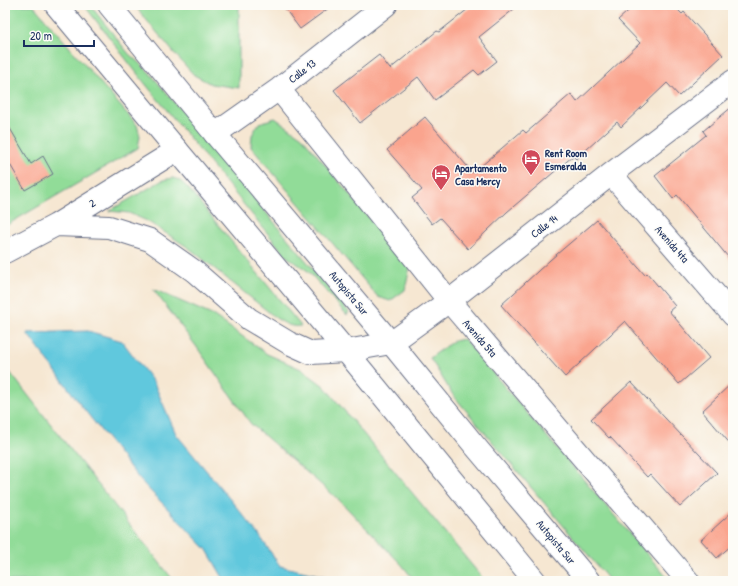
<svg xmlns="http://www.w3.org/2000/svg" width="738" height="586" font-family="'Patrick Hand',sans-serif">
<rect width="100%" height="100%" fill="#fdfcf7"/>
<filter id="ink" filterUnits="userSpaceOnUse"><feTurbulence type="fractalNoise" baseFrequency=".025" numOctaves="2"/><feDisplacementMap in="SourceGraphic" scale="8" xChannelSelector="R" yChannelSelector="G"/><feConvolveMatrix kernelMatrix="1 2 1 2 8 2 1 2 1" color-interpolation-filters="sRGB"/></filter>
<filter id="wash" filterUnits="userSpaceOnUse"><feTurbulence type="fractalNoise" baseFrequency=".012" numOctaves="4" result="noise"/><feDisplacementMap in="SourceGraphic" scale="16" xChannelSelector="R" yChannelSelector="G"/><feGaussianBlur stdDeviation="0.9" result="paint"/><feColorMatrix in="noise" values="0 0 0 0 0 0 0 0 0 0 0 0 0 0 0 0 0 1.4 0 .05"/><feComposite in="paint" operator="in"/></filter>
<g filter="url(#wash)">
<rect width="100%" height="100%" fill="#f6e7d2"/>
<!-- green -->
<path fill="#91dc98" stroke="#56867b" d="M5 5H33L137 125 140 136 138 148 5 226Z
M84 5H90L129 54 149 72 349 312 347 315 308 271 286 256 143 81Z
M134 5H239V88L211 84 194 75 175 54Z
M275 118 302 137 410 267 405 290 390 301 378 297 251 147 252 135 259 123Z
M173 178 179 180 187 187 301 326C291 328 284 323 276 318L189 248 147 221 129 213 109 211 163 180Z
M153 289 214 316 267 354 301 369 324 386 485 581H415L402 565 339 500 251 424 196 346Z
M464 339 670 581H610L453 395 430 358 453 341Z
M5 366 174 581H5Z"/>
<!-- water -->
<path fill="#61c8dd" stroke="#3e7c9e" d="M88 331 122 341 154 383 176 434 257 532 280 566 345 581H225L207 550 140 480 83 408 27 333Z"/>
<g id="blocks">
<!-- building -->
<path fill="#faa48e" d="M282 5H333L300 29Z
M473 5H519L479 37 497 61 479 75 474 70 435 100 418 77 360 123 334 90 379 55 390 69 437 31 439 32Z
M635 5H673L682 14 684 12 723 55 679 96 667 83 621 127 617 122 576 159 573 156 507 212 468 249 440 218 432 224 412 198 422 190 387 150 425 117 473 173 523 130 526 133 571 94 577 102 640 43 618 20Z
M733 106V263L677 195 673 199 655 176 706 135 703 131Z
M5 120 31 164 43 156 53 174 25 190 5 156Z
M597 220 645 275 647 273 675 306 669 311 709 358 679 384 625 321 565 377 501 305 550 260Z
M631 382 717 473 680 507 650 474 647 477 610 437 609 438 591 419Z
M733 382V447L702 411Z
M733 511V544L717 558 701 540Z"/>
</g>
</g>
<g filter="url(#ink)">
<use href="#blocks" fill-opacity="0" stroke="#686f87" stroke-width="1"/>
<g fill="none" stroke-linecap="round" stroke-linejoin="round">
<!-- minor casing -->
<g stroke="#686f87" stroke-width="24">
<path id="minor" d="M279 89 449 301 688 581
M215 134 279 89 386 5
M611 174 733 315
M56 225 109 227 150 240 194 271 249 319 289 343 311 353 346 351 391 343 449 301 611 174 733 81
M5 252 56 225 177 150"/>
</g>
<!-- highway casing -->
<g stroke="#686f87" stroke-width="24">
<path id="highway" d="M56 5 177 150 346 351 535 581
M109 5 215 134 391 343 475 446 589 581"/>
</g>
<!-- minor -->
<use href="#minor" stroke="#fff" stroke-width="22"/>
<!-- highway -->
<use href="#highway" stroke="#fff" stroke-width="22"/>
</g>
</g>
<!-- icons -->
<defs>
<g id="hotel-pin" transform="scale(1)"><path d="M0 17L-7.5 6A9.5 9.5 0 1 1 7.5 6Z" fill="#d1495b" stroke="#fdfcf7"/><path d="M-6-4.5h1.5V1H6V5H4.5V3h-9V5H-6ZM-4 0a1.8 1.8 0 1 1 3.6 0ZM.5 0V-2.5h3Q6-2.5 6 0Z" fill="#fff"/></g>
</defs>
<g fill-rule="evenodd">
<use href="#hotel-pin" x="531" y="159"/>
<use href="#hotel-pin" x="441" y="174"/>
</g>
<g text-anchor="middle" stroke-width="3" stroke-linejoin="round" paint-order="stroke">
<!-- street labels -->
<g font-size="11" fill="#1b2f5e" stroke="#fdfcf7">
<text transform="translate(302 71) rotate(-38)" y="4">Calle 13</text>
<text transform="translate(92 203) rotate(-32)" y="4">2</text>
<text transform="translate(544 226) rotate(-38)" y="4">Calle 14</text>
<text transform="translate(672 244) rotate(49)" y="4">Avenida 4ta</text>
<text transform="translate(349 293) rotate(50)" y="4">Autopista Sur</text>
<text transform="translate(480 338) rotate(49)" y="4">Avenida 5ta</text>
<text transform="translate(556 542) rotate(50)" y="4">Autopista Sur</text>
</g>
<!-- poi labels -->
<g font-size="11" font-weight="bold" fill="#1b2f5e" stroke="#fdfcf7" text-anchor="start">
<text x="545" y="157">Rent Room<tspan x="545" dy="13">Esmeralda</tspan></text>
<text x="455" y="172">Apartamento<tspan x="455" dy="13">Casa Mercy</tspan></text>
</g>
</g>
<!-- margin -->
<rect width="738" height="586" fill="none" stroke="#fdfcf7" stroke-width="20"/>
<!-- scale -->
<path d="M24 40v6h70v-6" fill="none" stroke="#1b2f5e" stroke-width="2"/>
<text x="30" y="40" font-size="12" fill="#1b2f5e" stroke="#fdfcf7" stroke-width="3" paint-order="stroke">20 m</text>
</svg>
